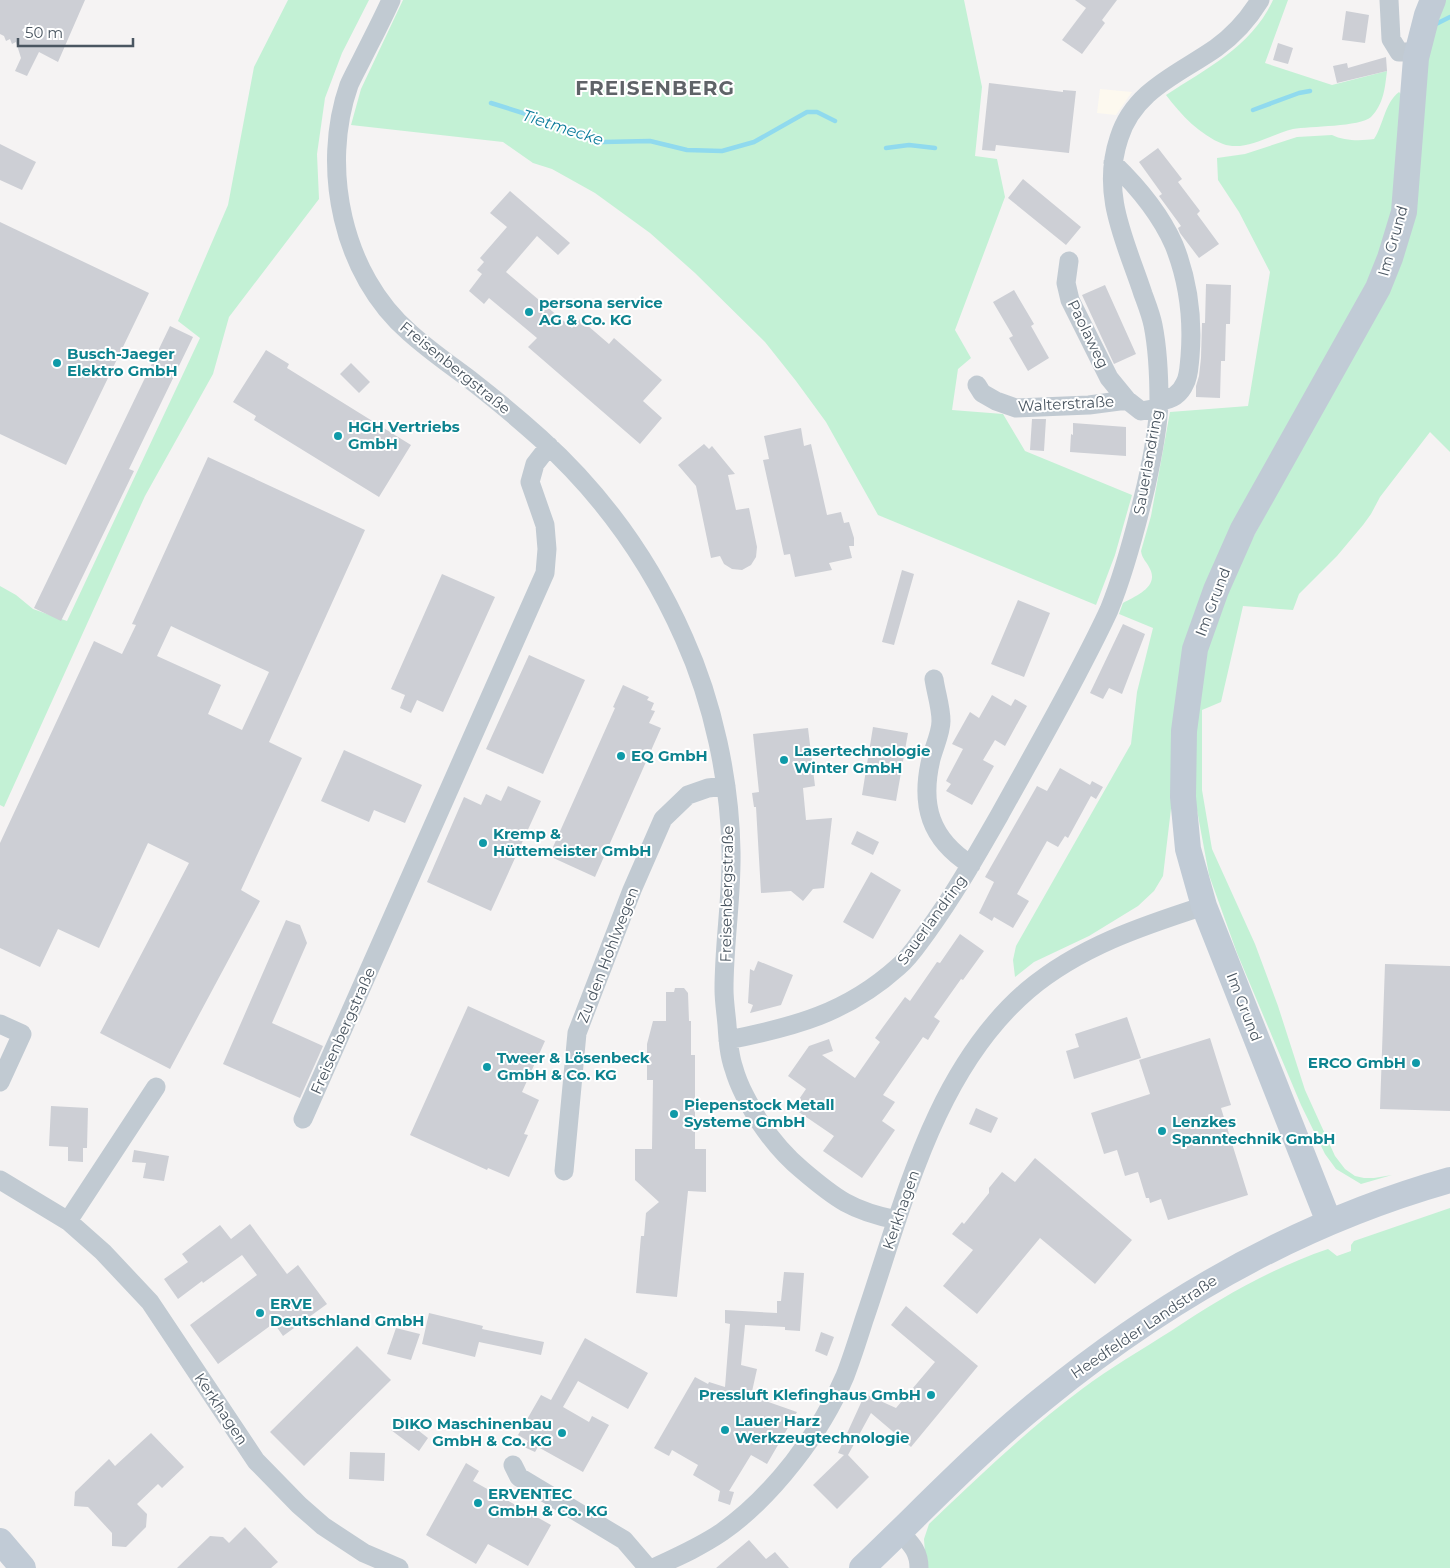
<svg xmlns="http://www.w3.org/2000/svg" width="1450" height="1568" font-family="Montserrat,sans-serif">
<rect width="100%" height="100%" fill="#f5f3f3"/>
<!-- commercial -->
<path fill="#fdf9ef" d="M1100 89 1132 92 1116 115 1097 113Z"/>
<!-- green -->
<path fill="#c3f1d5" d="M288 0H369L342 53 325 98 317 154 319 199 229 317 213 374 145 496 4 807 0 805V586L16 595 33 609 67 621 200 338 178 321 228 205 254 67Z
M403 0H964L982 87 975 156 997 159 1005 197 955 330 971 358 958 369 952 410 1003 414 1025 451 1132 495 1115 555 1096 605 878 515 826 422 796 381 765 342 695 273 650 233 595 193 552 169 533 163 503 142 351 125 361 89Z
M1273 0H1288L1265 63 1332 85 1387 71C1385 87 1384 104 1371 117 1360 127 1310 126 1293 129 1271 134 1246 152 1223 144 1200 135 1181 115 1166 95 1207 68 1252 46 1273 0Z
M1440 0H1450V452L1430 432 1380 497 1371 514 1363 525 1337 556 1299 594 1293 610 1243 606 1221 702 1202 710V790L1212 849 1255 944 1278 1006 1305 1090 1335 1156 1345 1169 1355 1176 1364 1178H1374L1392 1175 1361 1184 1336 1169 1325 1154 1301 1105 1237 953 1209 875 1194 794 1198 684 1223 594 1374 310 1420 78Z
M1399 92 1403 96 1399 177 1383 252 1210 578 1173 792 1163 876 1154 891 1138 906 1089 936 1034 962 1015 977 1013 960 1016 946 1131 744 1137 692 1153 628 1119 614 1123 603C1136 596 1159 587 1150 569 1147 562 1142 559 1141 551L1151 516 1170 412 1248 406 1270 272 1239 212 1218 180 1217 158 1245 154 1297 137 1332 135C1344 141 1361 141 1374 139 1384 124 1384 104 1399 92Z
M1450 1208V1568H926L924 1539 929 1524C978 1477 1027 1430 1082 1389 1110 1368 1141 1350 1171 1331 1220 1298 1272 1268 1328 1249L1337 1256 1351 1251V1245L1354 1241Z"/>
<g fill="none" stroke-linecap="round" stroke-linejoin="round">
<!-- stream -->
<path stroke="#90daee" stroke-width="4.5" d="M1436 24 1450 17
M491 103 561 125 603 142 650 141 687 150 722 151 754 142 807 112H817L835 121
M1253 110 1299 93 1310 91
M886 148 909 145 935 148"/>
</g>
<!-- building -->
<path fill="#cdcfd5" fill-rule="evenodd" d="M0 0H85L58 62 39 52 27 76 15 71 21 58 16 42 12 44 10 39 6 41 4 36 0 34Z
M1075 0H1117L1102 20 1105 23 1082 54 1062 40 1086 8Z
M1346 11 1369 15 1365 43 1342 40Z
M1278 43 1293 48 1288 64 1273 60Z
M1386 57 1387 71 1337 83 1333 66 1347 63 1348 68Z
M989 83 1063 92V90L1076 91 1069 153 996 145 995 151 982 150Z
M0 144 36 162 22 190 0 180Z
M1158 148 1182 179 1178 182 1200 211 1197 214 1219 244 1199 258 1180 233 1178 228 1181 226 1159 196 1162 194 1139 162Z
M1023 179 1081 227 1066 245 1008 198Z
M510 191 570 243 558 255 537 236 506 272 572 328 580 319 609 344 614 338 662 380 643 401 662 418 640 444 528 347 537 338 489 298 484 304 469 291 482 274 477 270 484 262 480 258 507 227 490 213Z
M0 222 149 293 66 465 0 434Z
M1206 284 1231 285 1230 324H1226L1225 361H1221L1220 398 1196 397V386L1199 376 1201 358 1202 323H1205Z
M1105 285 1136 354 1114 364 1082 295Z
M1014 290 1034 324 1031 326 1049 358 1028 371 1009 338 1013 336 993 302Z
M170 326 193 337 129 469 134 471 61 621 34 608Z
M266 350 289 364 287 368 411 445 379 497 254 420 256 416 233 402Z
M351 363 370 382 359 393 340 374Z
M1032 419H1046L1044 451 1030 450Z
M1073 423 1126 427V456L1070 452 1071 434 1073 435Z
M801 428 804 446 811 444 827 515 841 512 844 523 849 522 854 538V546H849L852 558 829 563 832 570 795 577 790 554 784 555 763 460 769 459 764 436Z
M704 444 709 449 712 446 735 474 728 475 736 510 749 508 757 547 756 557 751 565 742 570 732 569 724 564 720 556 711 558 696 486 678 465Z
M208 457 365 530 269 742 302 758 241 890 260 901 170 1069 100 1033 189 863 148 843 99 948 58 929 40 967 0 948V843L94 641 122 654 136 625 132 624ZM171 626 269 672 242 730 208 714 221 685 157 656Z
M902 570 914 574 894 645 882 642Z
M442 574 495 597 443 712 417 700 411 713 400 708 405 695 391 689Z
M1018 600 1050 613 1024 677 991 664Z
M1123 624 1145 634 1122 694 1109 688 1103 699 1090 693Z
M529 655 585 680 543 774 486 749Z
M623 685 649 697 647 700 654 703 651 710 655 711 649 723 661 728 595 877 549 856 615 708 613 707Z
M992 695 1011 706 1015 699 1027 706 1005 746 995 740 983 760 994 766 972 805 946 791 951 784 946 781 963 749 952 744 970 712 979 718Z
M873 727 908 733 896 801 862 795Z
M808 728 815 786 803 788 806 820 832 818 824 888 813 889 803 901 791 891 761 893 756 807H754L752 793 759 792 753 734Z
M344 750 422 785 405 823 374 810 369 822 321 801Z
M1060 768 1090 785 1092 781 1103 787 1096 799 1091 796 1068 838 1065 836 1058 847 1047 841 1017 894 1029 901 1013 928 994 917 992 921 979 913 994 882 985 877 1037 786 1047 791Z
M508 786 541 801 491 911 427 882 464 797 481 805 486 794 501 801Z
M857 831 879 842 873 855 851 844Z
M871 872 901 890 873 939 843 922Z
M286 920 300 925 307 943 272 1023 323 1046 300 1098 223 1064Z
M960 934 984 951 963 980 961 979 934 1017 940 1021 928 1040 923 1037 883 1095 895 1102 882 1121 895 1130 862 1178 823 1151 834 1136 793 1108 806 1089 788 1076 809 1046 829 1039 833 1051 822 1055 855 1078 880 1042 875 1038 883 1027 905 997 910 1001 937 962 940 963Z
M758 961 793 975 781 1005 750 1013 753 1005 748 1003 750 969 754 971Z
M1385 964 1450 966V1111L1380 1109Z
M675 988H684L688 993 689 1021H691V1055H695V1149H706V1192L688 1191 677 1297 636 1293 641 1236H644L646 1213 659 1202 635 1180V1149H652L653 1080H647V1044L653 1021H666V992H674Z
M468 1006 545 1041 522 1092 539 1100 524 1134 528 1135 509 1177 488 1168 487 1170 410 1135Z
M1127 1017 1141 1058 1074 1079 1066 1051 1079 1047 1075 1034Z
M1210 1038 1231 1105 1221 1108 1248 1195 1168 1220 1161 1199 1150 1203 1149 1198H1146L1138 1172 1125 1176 1117 1150 1104 1154 1091 1113 1150 1094 1139 1060Z
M51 1106 88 1108 87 1148H83V1162L68 1161V1147L49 1146Z
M976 1108 998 1118 991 1133 969 1124Z
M134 1150 169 1156 164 1181 143 1178 146 1163 132 1162Z
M1035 1158 1132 1240 1095 1284 1040 1238 977 1314 943 1286 973 1250 952 1234 962 1222 964 1224 989 1193V1188L1002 1172 1015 1182Z
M250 1224 287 1274 298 1265 327 1304 283 1336 274 1323 218 1364 190 1325 257 1275 242 1255 203 1283 202 1281 178 1299 164 1279 188 1262 182 1254 220 1225 231 1239Z
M784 1272 804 1273 800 1331 785 1330V1327L745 1325 741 1365 757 1369 751 1396 797 1412 767 1464 751 1455 729 1491 734 1492 730 1505 718 1501 720 1491 693 1475 698 1465 672 1450 669 1456 654 1448 695 1377 708 1384 709 1382 725 1387 730 1324 725 1323V1310L777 1313V1301H781Z
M906 1306 978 1366 911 1447 871 1413 848 1455 869 1477 837 1509 813 1485 844 1455 838 1453 865 1394 896 1408 935 1362 891 1325Z
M429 1313 483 1326 482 1329 544 1342 541 1355 479 1342 475 1357 422 1344Z
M396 1328 420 1334 411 1360 387 1354Z
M821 1332 834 1337 827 1356 815 1351Z
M585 1338 648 1373 628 1409 578 1381 563 1407 589 1422 592 1416 609 1425 583 1472 538 1447 535 1452 524 1447 528 1441 518 1435 541 1395 551 1400Z
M357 1346 391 1380 304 1466 270 1432Z
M401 1417 428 1438 419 1451 391 1430Z
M151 1433 184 1467 162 1488 158 1484 137 1504 147 1514 146 1527 126 1547 112 1546V1533L88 1507 74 1506 75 1492 109 1459 115 1466Z
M350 1452 385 1453 384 1481 349 1479Z
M466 1463 479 1471 473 1481 551 1525 528 1566 488 1544 476 1564 426 1535Z
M245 1527 278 1562 271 1568H177L210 1536 223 1537 229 1543Z
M749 1540 766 1559 775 1552 789 1568H716Z"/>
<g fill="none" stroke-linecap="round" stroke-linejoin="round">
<!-- street -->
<path stroke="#c1cad2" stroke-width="19" d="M391 0C382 20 372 39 362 59 358 67 353 76 349 85 320 167 342 275 410 333 430 351 452 366 473 382 496 400 519 419 540 438 602 494 651 563 684 638 713 702 730 781 731 851 732 897 724 943 724 989 724 1001 726 1013 727 1025 728 1040 729 1055 734 1069 739 1087 749 1104 759 1121 771 1139 785 1156 802 1170 836 1199 852 1211 897 1220
M1389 0 1391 39 1399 52H1417
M1113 163C1138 187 1160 213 1174 245 1188 280 1193 320 1190 357 1189 365 1189 376 1185 383 1180 395 1171 400 1159 401
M1069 261 1066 283 1070 300 1109 378 1127 400
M977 385 982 393 996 401 1016 408 1089 405 1127 400 1141 411 1158 408
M934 679C936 693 941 707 941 721 941 733 934 747 931 759 920 805 930 839 971 865
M0 1024 22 1034 0 1082
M728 1040C794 1027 847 1013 898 967 910 957 918 944 927 932 954 895 976 856 999 816 1025 769 1052 722 1077 674 1088 653 1099 632 1109 610 1125 571 1136 528 1146 486 1152 459 1158 430 1159 403 1159 377 1158 350 1153 325 1151 315 1147 305 1143 294 1126 242 1100 195 1119 138 1134 90 1179 74 1216 48 1234 35 1249 18 1260 0
M303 1119 545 573 547 549 545 525 530 482 535 464 549 446
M564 1171 577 1033 632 890 663 819 688 795 708 788 726 786
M0 1180 68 1221 103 1252 150 1302 256 1461 299 1505 323 1526 364 1553 399 1568
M68 1221 156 1087
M513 1465 519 1477 624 1540 648 1568
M900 1532C911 1544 919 1551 919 1568
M653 1568C677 1557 700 1547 722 1532 772 1497 821 1433 845 1376 852 1358 858 1339 864 1320 903 1207 933 1071 1028 990 1079 947 1142 926 1204 906"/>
<!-- secondary -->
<path stroke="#c1cbd6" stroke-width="26" d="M1329 1222 1204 906 1188 849 1183 797 1184 731 1195 649 1216 590 1243 529 1378 288 1390 258 1404 212 1416 58 1427 15 1433 0
M0 1541 23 1568
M862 1568C922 1511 979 1450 1044 1398 1164 1300 1301 1222 1450 1180"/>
</g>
<!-- markers -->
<g fill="#0f9aa8" stroke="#fff" stroke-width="2">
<circle cx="529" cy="312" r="5"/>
<circle cx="57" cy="363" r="5"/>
<circle cx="338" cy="436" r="5"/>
<circle cx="621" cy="756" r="5"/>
<circle cx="784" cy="760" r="5"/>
<circle cx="483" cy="843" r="5"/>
<circle cx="1416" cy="1063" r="5"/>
<circle cx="487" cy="1067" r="5"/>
<circle cx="674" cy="1114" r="5"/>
<circle cx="1162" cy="1131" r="5"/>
<circle cx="260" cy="1313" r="5"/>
<circle cx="931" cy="1395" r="5"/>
<circle cx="725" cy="1430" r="5"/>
<circle cx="562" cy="1433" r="5"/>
<circle cx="478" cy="1503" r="5"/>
</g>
<g text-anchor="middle" stroke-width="4" stroke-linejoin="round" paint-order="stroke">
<!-- street labels -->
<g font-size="15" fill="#4a5661" stroke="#fff">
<text transform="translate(1393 241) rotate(-74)" y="5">Im Grund</text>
<text transform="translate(1088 334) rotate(64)" y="5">Paolaweg</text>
<text transform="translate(455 368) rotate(39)" y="5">Freisenbergstraße</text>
<text transform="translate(1066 404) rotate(-3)" y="5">Walterstraße</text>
<text transform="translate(1148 462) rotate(-80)" y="5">Sauerlandring</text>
<text transform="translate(1213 602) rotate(-69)" y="5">Im Grund</text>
<text transform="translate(727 894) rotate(-89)" y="5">Freisenbergstraße</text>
<text transform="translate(932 920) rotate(-54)" y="5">Sauerlandring</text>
<text transform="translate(608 955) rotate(-69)" y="5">Zu den Hohlwegen</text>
<text transform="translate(1244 1007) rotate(69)" y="5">Im Grund</text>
<text transform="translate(343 1031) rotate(-66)" y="5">Freisenbergstraße</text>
<text transform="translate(901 1210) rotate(-71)" y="5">Kerkhagen</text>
<text transform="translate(1144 1327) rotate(-34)" y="5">Heedfelder Landstraße</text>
<text transform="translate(221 1409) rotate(56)" y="5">Kerkhagen</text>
</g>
<!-- culture labels -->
<g font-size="15" font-weight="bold" fill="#0d838f" stroke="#fff" text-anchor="start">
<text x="539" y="308">persona service<tspan x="539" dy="17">AG &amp; Co. KG</tspan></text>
<text x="67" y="359">Busch-Jaeger<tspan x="67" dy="17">Elektro GmbH</tspan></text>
<text x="348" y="432">HGH Vertriebs<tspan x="348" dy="17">GmbH</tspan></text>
<text x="794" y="756">Lasertechnologie<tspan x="794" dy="17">Winter GmbH</tspan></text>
<text x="631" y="761">EQ GmbH</text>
<text x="493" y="839">Kremp &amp;<tspan x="493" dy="17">Hüttemeister GmbH</tspan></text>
<text x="497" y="1063">Tweer &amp; Lösenbeck<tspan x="497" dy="17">GmbH &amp; Co. KG</tspan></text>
<text x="1406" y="1068" text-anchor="end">ERCO GmbH</text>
<text x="684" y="1110">Piepenstock Metall<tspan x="684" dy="17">Systeme GmbH</tspan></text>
<text x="1172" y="1127">Lenzkes<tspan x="1172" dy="17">Spanntechnik GmbH</tspan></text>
<text x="270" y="1309">ERVE<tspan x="270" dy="17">Deutschland GmbH</tspan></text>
<text x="921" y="1400" text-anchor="end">Pressluft Klefinghaus GmbH</text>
<text x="735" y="1426">Lauer Harz<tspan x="735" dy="17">Werkzeugtechnologie</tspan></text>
<text x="552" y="1429" text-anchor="end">DIKO Maschinenbau<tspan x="552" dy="17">GmbH &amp; Co. KG</tspan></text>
<text x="488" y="1499">ERVENTEC<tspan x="488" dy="17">GmbH &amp; Co. KG</tspan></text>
</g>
<!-- water labels -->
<g font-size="16" font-style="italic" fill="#0c7c9b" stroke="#fff">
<text transform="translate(563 127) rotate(18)" y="6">Tietmecke</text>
</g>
<!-- district labels -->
<g font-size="20" font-weight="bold" letter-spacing="1" fill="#5f6368" stroke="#fff">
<text x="655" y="95">FREISENBERG</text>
</g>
</g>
<!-- scale -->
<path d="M18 38v8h115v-8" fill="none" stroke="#4a5661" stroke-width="2.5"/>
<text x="25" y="38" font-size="15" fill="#4a5661" stroke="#ffffff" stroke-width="4" paint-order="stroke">50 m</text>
</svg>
